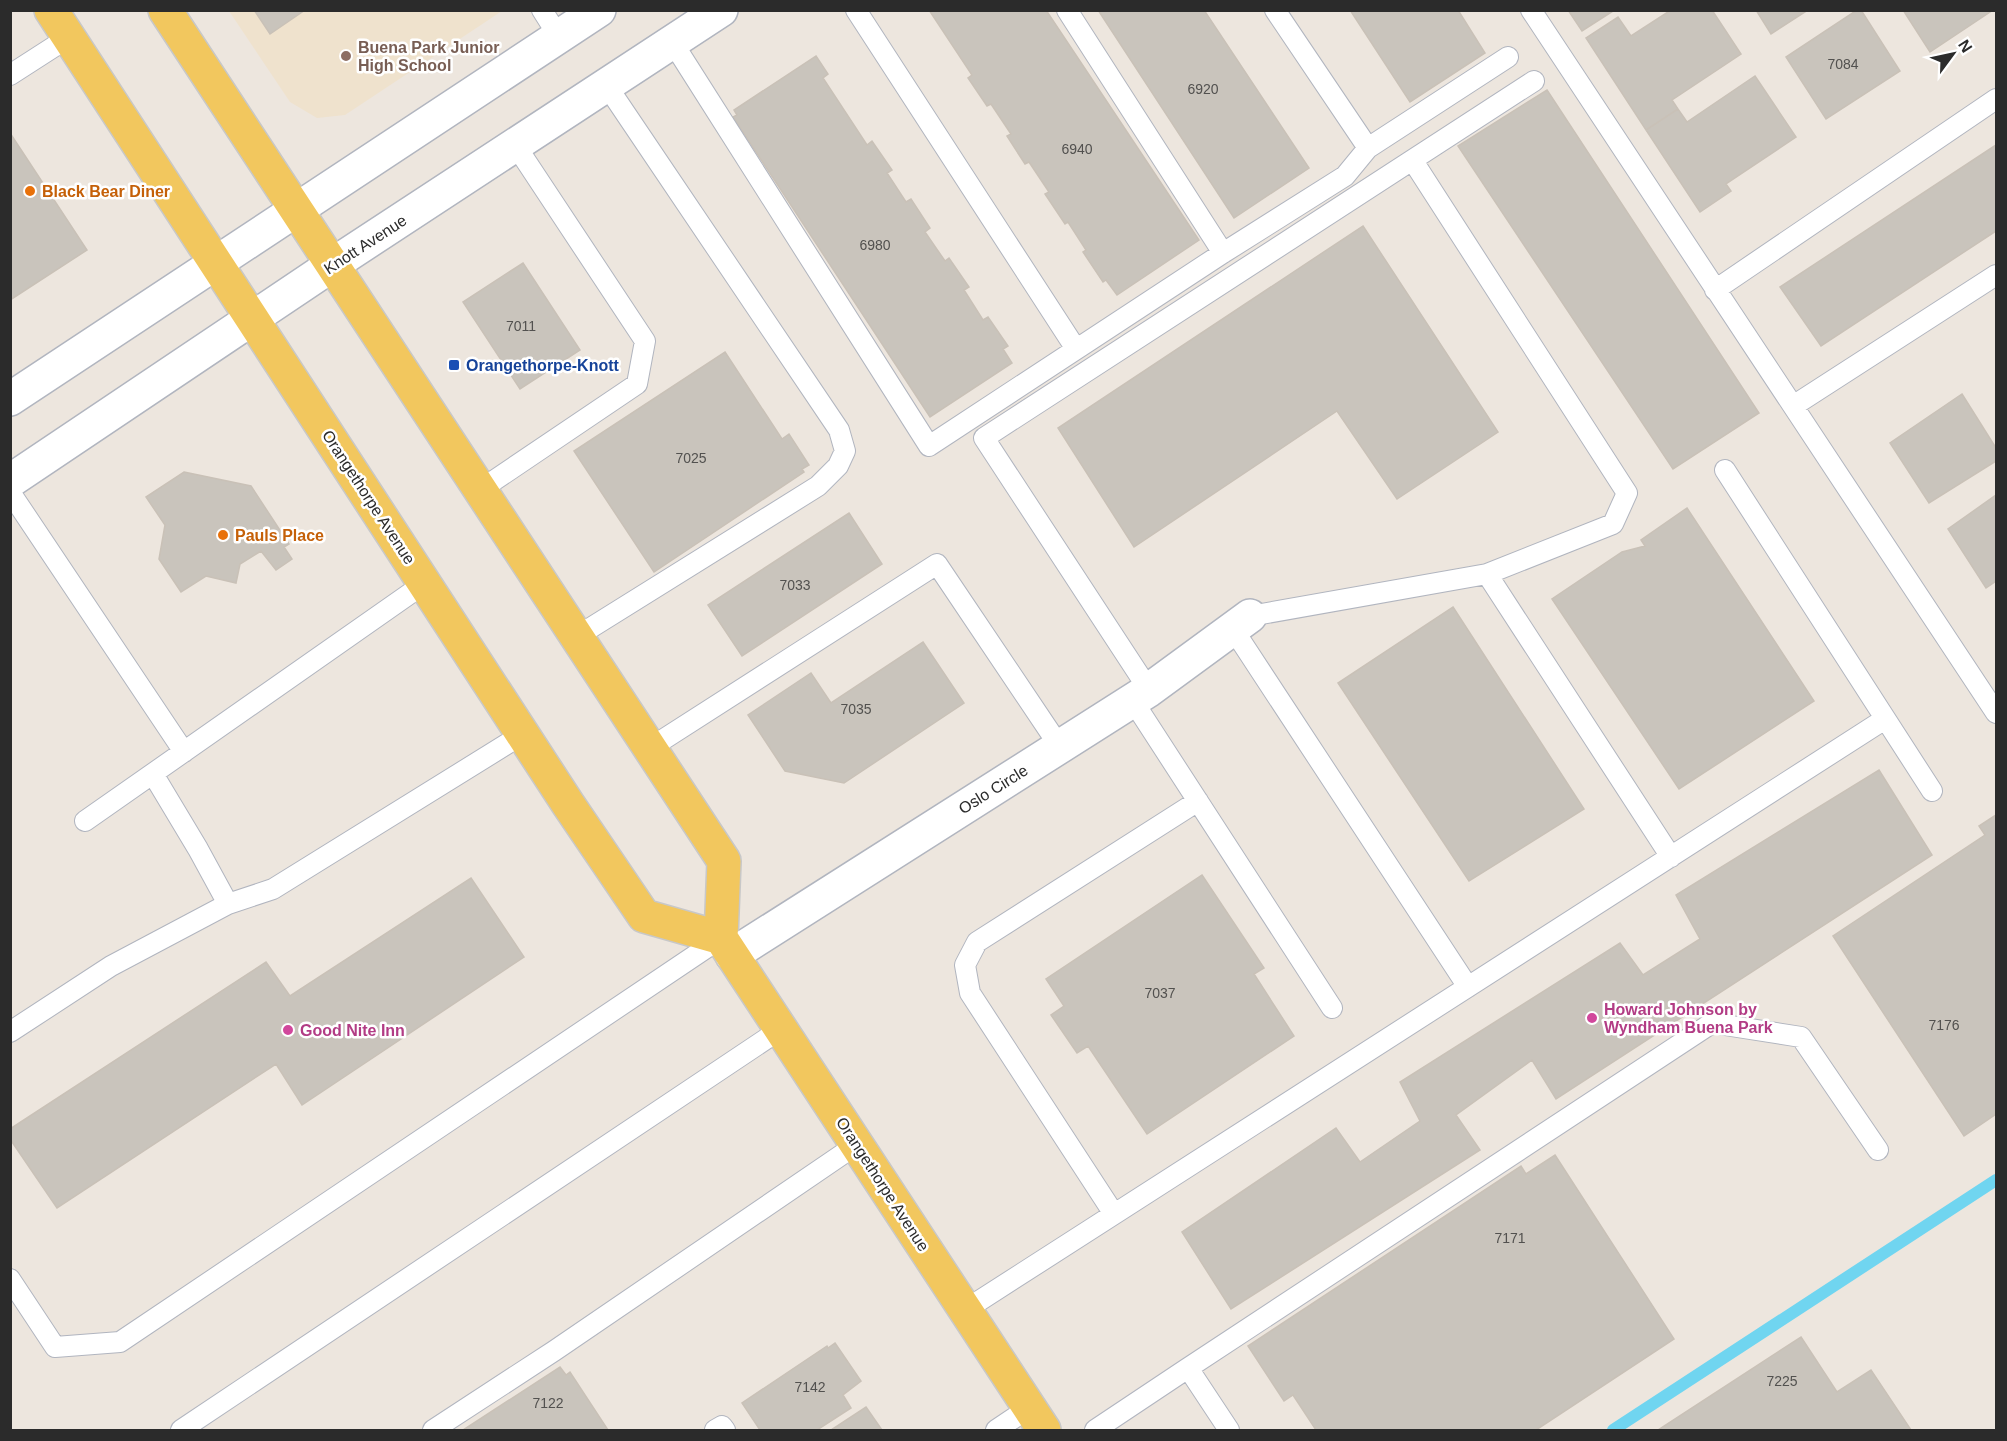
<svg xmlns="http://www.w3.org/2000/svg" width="2007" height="1441" font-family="Helvetica,sans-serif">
<rect width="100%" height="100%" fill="#ede6de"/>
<!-- education -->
<path fill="#efe2cd" d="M229 11H502L345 115 317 118 290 102Z"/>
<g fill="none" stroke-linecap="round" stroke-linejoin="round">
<!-- stream -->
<path stroke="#70d5f0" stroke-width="12" d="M1613 1430 1996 1180"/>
</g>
<!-- building -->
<path fill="#c9c4bc" stroke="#c9c1b7" stroke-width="1.5" d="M254 10H305L270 34Z
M929 10H1046L1199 240 1117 295 1106 280 1103 282 1083 252 1086 250 1068 222 1065 224 1045 194 1049 192 1029 162 1025 164 1007 136 1011 134 991 104 987 106 968 78 972 75Z
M1098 10H1204L1309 168 1234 218Z
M1350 10H1458L1485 53 1410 102Z
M1568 10H1613V11L1582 31Z
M1671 10H1712L1741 54 1672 100 1678 109 1646 130 1586 38 1618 17 1631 36Z
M1756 10H1808L1771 34Z
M1857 10H1861L1900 71 1826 119 1786 57Z
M1903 10H1993L1930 52Z
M816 56 828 74 823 78 867 145 872 141 892 170 887 173 906 202 911 199 930 228 925 232 945 261 949 258 969 287 964 290 983 320 988 317 1008 346 1003 349 1012 363 930 417 733 117 737 115 734 110Z
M1755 76 1796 137 1726 184 1731 191 1700 212 1646 130 1678 109 1687 122Z
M1547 90 1759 413 1673 469 1458 146Z
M10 133 87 250 10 300Z
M1996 145V231L1821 346 1780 287Z
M1363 226 1498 432 1397 499 1337 411 1134 547 1058 428Z
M523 263 580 350 520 389 463 302Z
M725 352 782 439 789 434 809 465 802 469 804 472 654 572 574 451Z
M1962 394 1996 448V461L1929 503 1890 443Z
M184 472 251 486 289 544 284 547 292 559 276 570 261 551 240 564 236 583 206 576 181 592 159 559 165 525 146 497Z
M1996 495V581L1986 588 1948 529Z
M1687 508 1814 701 1679 789 1552 599 1622 552 1645 546 1641 540Z
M849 513 882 564 742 656 708 605Z
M1453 607 1584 809 1469 881 1338 683Z
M923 642 964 703 844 783 785 771 748 715 811 673 831 703Z
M1879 770 1932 855 1556 1099 1532 1060 1456 1115 1480 1150 1231 1309 1182 1232 1336 1128 1360 1162 1420 1121 1400 1082 1620 943 1643 975 1700 939 1676 895Z
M1996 815V1114L1964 1136 1833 936 1985 835 1979 826Z
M1202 875 1264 968 1254 974 1294 1036 1147 1134 1088 1046 1077 1053 1051 1015 1064 1006 1046 979Z
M471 878 524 957 302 1105 276 1064 57 1208 10 1139V1129L266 962 290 996Z
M1555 1155 1674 1339 1536 1430H1316L1293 1395 1284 1401 1248 1346 1521 1166 1526 1174Z
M1801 1337 1837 1392 1871 1370 1911 1430H1658Z
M835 1343 861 1381 843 1395 851 1408 817 1430H760L742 1403 827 1346 828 1348Z
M560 1367 566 1375 570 1372 608 1430H463Z
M866 1407 882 1430H831Z"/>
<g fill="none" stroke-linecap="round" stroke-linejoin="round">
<!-- service casing -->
<g stroke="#b1b5bf" stroke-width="22">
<path id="service" d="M542 10 559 37
M856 10 1076 349
M1067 10 1223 253
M1275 10 1368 148
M1531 10 1996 713
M673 43 929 446 1223 253 1345 176 1368 148 1508 57
M10 75 69 37
M1715 290 1996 99
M1793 406 1996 275
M1725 470 1932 791
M480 490 637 384 645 341 516 146
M10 492 184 752
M1487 574 1671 857
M1250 616 1487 574 1613 524 1627 493 1413 161
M1233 629 1468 987
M576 637 818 486 838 466 845 451 839 430 607 86
M1149 690 984 438 1534 81
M1133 701 1332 1008
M650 748 937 564 1060 747
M153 774 198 849 228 904
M85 821 425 583
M10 1032 111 966 228 904 273 889 523 734
M1114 1214 970 993 965 965 977 942 1198 801
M10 1279 55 1347 120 1342 721 938
M965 1310 1885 719
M1188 1368 1712 1023 1801 1037 1878 1150
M181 1430 781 1029
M433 1430 554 1351 856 1145
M715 1430 722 1426 725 1430
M996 1430 1029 1408
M1095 1430 1188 1368 1229 1430"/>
</g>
<!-- minor casing -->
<g stroke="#b1b5bf" stroke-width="36">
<path id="minor" d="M732 955 1149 690 1250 616"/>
</g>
<!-- secondary casing -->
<g stroke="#b1b5bf" stroke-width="36">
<path id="secondary" d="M10 399 599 10
M10 481 332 265 721 10"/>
</g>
<!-- primary casing -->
<g stroke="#c8c8c8" stroke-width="36">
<path id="primary" d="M51 10 568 804 644 916 721 938
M165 10 724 861 721 938 1044 1430"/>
</g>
<!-- service -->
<use href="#service" stroke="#fff" stroke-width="20"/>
<!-- minor -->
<use href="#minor" stroke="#fff" stroke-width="33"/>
<!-- secondary -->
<use href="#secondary" stroke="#fff" stroke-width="33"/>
<!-- primary -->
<use href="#primary" stroke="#f2c75e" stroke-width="33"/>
</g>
<!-- markers -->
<circle fill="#8d6e63" stroke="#fff" stroke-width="2" cx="346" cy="56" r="6"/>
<g fill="#e8710a" stroke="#fff" stroke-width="2">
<circle cx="30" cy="191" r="6"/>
<circle cx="223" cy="535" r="6"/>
</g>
<rect fill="#1a4fb4" stroke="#fff" stroke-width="2" x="448" y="359" width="12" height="12" rx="3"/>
<g fill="#d1479c" stroke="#fff" stroke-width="2">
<circle cx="1592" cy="1018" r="6"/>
<circle cx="288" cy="1030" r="6"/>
</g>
<g text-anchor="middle" stroke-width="5" stroke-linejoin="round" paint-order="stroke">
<!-- number labels -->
<g font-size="14" fill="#52514f">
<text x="1843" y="69">7084</text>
<text x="1203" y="94">6920</text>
<text x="1077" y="154">6940</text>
<text x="875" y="250">6980</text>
<text x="521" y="331">7011</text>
<text x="691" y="463">7025</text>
<text x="795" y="590">7033</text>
<text x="856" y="714">7035</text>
<text x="1160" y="998">7037</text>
<text x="1944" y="1030">7176</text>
<text x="1510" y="1243">7171</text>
<text x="1782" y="1386">7225</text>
<text x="810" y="1392">7142</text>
<text x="548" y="1408">7122</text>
</g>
<!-- education labels -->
<g font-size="16" font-weight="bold" fill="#785e54" stroke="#fff" text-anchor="start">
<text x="358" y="53">Buena Park Junior<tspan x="358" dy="18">High School</tspan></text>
</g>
<!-- food labels -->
<g font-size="16" font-weight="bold" fill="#c56008" stroke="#fff" text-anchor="start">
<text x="42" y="197">Black Bear Diner</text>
<text x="235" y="541">Pauls Place</text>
</g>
<!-- street labels -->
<g font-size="16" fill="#2b2b2b" stroke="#fff">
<text transform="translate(365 244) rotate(-33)" y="6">Knott Avenue</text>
<text transform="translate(369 497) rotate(57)" y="6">Orangethorpe Avenue</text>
<text transform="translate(993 789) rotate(-32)" y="6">Oslo Circle</text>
<text transform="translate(883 1184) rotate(57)" y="6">Orangethorpe Avenue</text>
</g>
<!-- transit labels -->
<g font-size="16" font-weight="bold" fill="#164399" stroke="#fff" text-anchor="start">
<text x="466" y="371">Orangethorpe-Knott</text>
</g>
<!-- hotel labels -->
<g font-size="16" font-weight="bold" fill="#b23c85" stroke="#fff" text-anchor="start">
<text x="1604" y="1015">Howard Johnson by<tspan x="1604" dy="18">Wyndham Buena Park</tspan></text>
<text x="300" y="1036">Good Nite Inn</text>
</g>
</g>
<!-- border -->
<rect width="2007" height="1441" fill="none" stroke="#2b2b2b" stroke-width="24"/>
<!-- north arrow -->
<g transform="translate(1953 54) rotate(57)" stroke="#ffffff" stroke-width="4.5" paint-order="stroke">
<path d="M0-4.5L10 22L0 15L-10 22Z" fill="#2b2b2b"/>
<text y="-9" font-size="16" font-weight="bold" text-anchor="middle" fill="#2b2b2b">N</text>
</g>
</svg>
